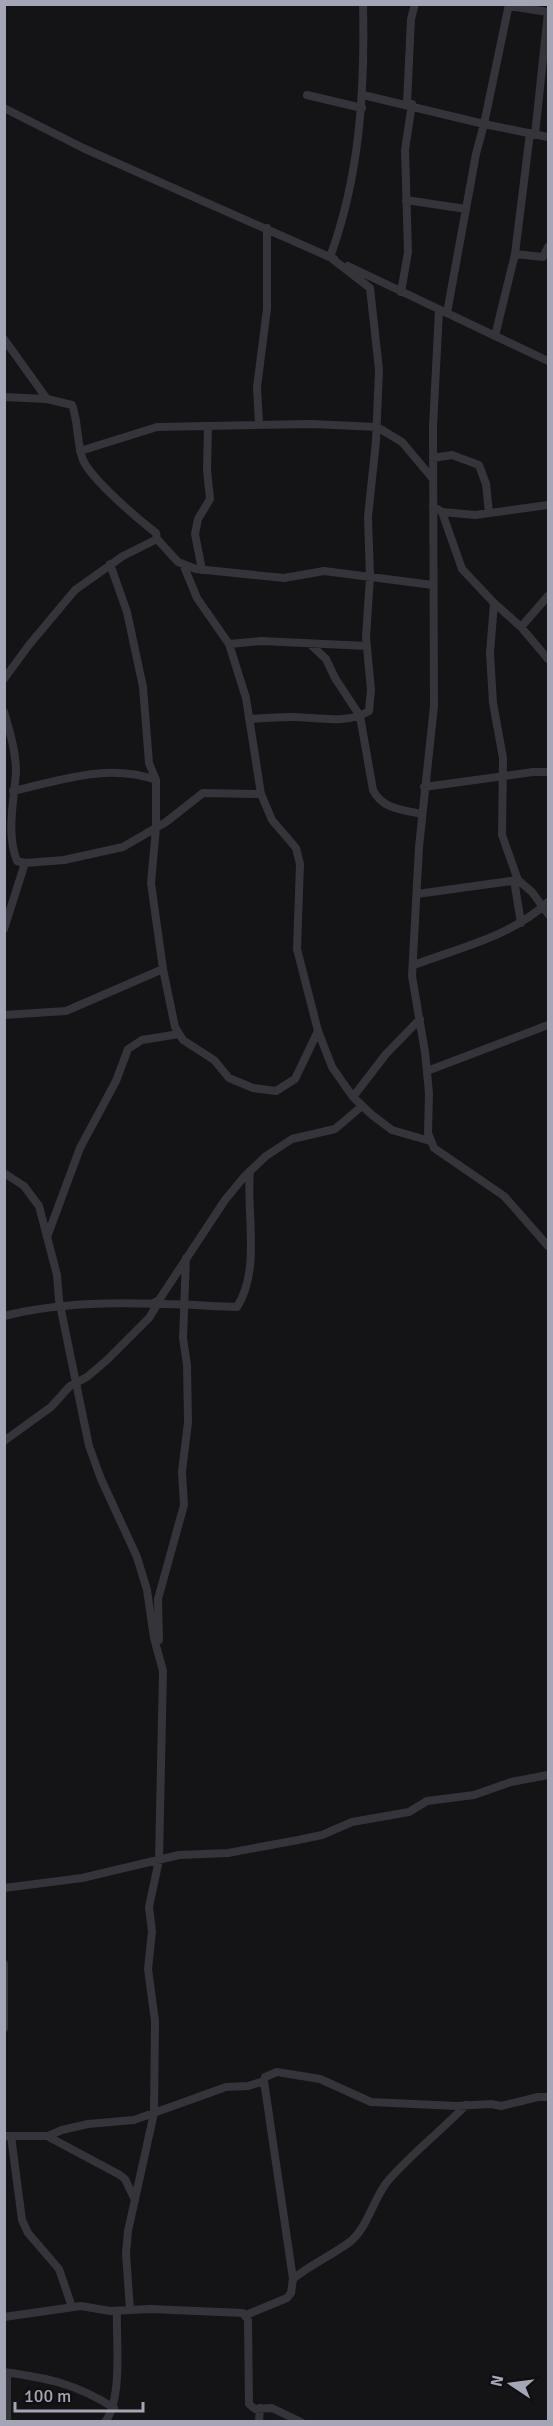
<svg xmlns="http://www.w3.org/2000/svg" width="553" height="2426" font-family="Signika,sans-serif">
<rect width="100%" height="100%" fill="#141315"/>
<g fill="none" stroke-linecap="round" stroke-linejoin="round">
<!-- minor -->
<path stroke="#34343a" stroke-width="8" d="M509 4 484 124 548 137
M509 6 548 12
M307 95 362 108
M363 95 484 124 476 154 447 313
M407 103 411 19 415 4
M4 108 83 148 334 259
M535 135 548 12
M406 200 466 209
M515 254 543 257 548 247
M348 266 548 361
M401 292 408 252 405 150 412 104
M439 310 433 427 434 706 419 847 412 976 425 1052 429 1093 428 1133 434 1148 504 1196 548 1246
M495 336 515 254 530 133
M4 339 47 399
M4 397 47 399 72 405C79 423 76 442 83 460 92 480 138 519 156 533L157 539 123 556 75 590 29 645 4 679
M259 425 257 387 267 309V228
M80 451 157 427 312 424 377 427 402 442 433 479
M433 458 452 455 479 465 486 484 489 513
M433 506 442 512 462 569 494 603 521 627 548 659
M442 512 475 515 548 505
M157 539 178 562 196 569 284 578 324 571 433 585
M110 564 127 612 143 687 149 763 156 780V828L151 883 163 969 175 1027 183 1040 214 1060 229 1078 253 1088 276 1091 295 1079 318 1031
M183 564 197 598 229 644 246 698 261 794 272 820 296 848 300 864 297 949 318 1031 332 1067 353 1097 372 1115 392 1130 430 1141
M202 570 195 534 198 519 210 499 207 470 208 426
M494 603 490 653 493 703 503 758 502 835 518 880 532 892 548 914
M521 627 548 596
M229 644 261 641 367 646
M311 645 326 659 335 678 360 716 373 790C382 809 403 810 422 814
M4 712C10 732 16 752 16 772 14 800 6 834 17 861L25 863 64 860 123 847 166 822 203 793 261 794
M249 719C263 718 277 717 291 717 316 717 347 725 369 711L371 690 366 637 370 577 368 517 376 441 379 370 370 288 330 257C360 176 365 90 363 4
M424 787 533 772H548
M13 791C61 780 108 763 156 780
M514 880 521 923
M417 894 518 880
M4 929 25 863
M414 965C461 947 510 937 548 902
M4 1015 66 1011 163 969
M427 1071 548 1025
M353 1097 386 1054 420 1019
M4 1173 24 1186 39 1206 57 1275 59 1300 89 1446 101 1479 137 1557 147 1590 154 1638 163 1671 159 1860 149 1907 152 1931 148 1969 155 2021 154 2113 128 2231 126 2253 130 2310
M47 1237 80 1148 116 1081 128 1049 142 1040 179 1034
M151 1304 159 1300 225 1200 244 1177 266 1156 292 1139 335 1129 362 1106
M4 1316C79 1297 161 1304 237 1307 261 1270 246 1213 250 1171
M4 1441 51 1407 70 1386 87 1377 107 1360 149 1318 157 1305
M159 1640 158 1599 184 1505 182 1472 188 1422 187 1365 183 1338 186 1258
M4 1888 82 1878 179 1855 228 1853 298 1840 322 1835 352 1822 409 1812 427 1801 474 1795 511 1782 548 1775
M4 1964V2028
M264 2081 265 2077 277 2072 320 2079 371 2102 457 2106 491 2104 501 2106 538 2097H548
M4 2136H48L62 2130 88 2124 134 2120 226 2087 248 2086 264 2081 293 2279 291 2293 287 2298 246 2315
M11 2136 22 2220 28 2233 59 2269 72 2307
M47 2136 120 2175 125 2179 135 2200
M293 2279C311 2264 333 2255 351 2241 368 2226 373 2200 387 2182 411 2154 440 2132 466 2105
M4 2317 81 2306 110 2311 150 2309 243 2313 248 2320 249 2404 255 2409 272 2408 301 2422
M4 2372C48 2378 77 2384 114 2408
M7 2373V2422
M105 2422C123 2398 116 2342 117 2311
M259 2422 260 2408"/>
</g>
<!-- border -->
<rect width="553" height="2426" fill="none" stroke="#a4a6b6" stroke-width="12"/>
<!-- north arrow -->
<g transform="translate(511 2384) rotate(283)" stroke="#0f0e10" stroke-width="4.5" paint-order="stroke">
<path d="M0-4.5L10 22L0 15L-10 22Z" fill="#a4a6b6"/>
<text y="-9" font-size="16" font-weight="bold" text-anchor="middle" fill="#a4a6b6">N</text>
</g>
<!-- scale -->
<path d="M15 2402v9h128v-9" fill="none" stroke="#a4a6b6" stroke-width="3"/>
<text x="24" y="2402" font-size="18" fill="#a4a6b6" stroke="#0f0e10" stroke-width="4.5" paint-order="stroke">100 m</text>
</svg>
